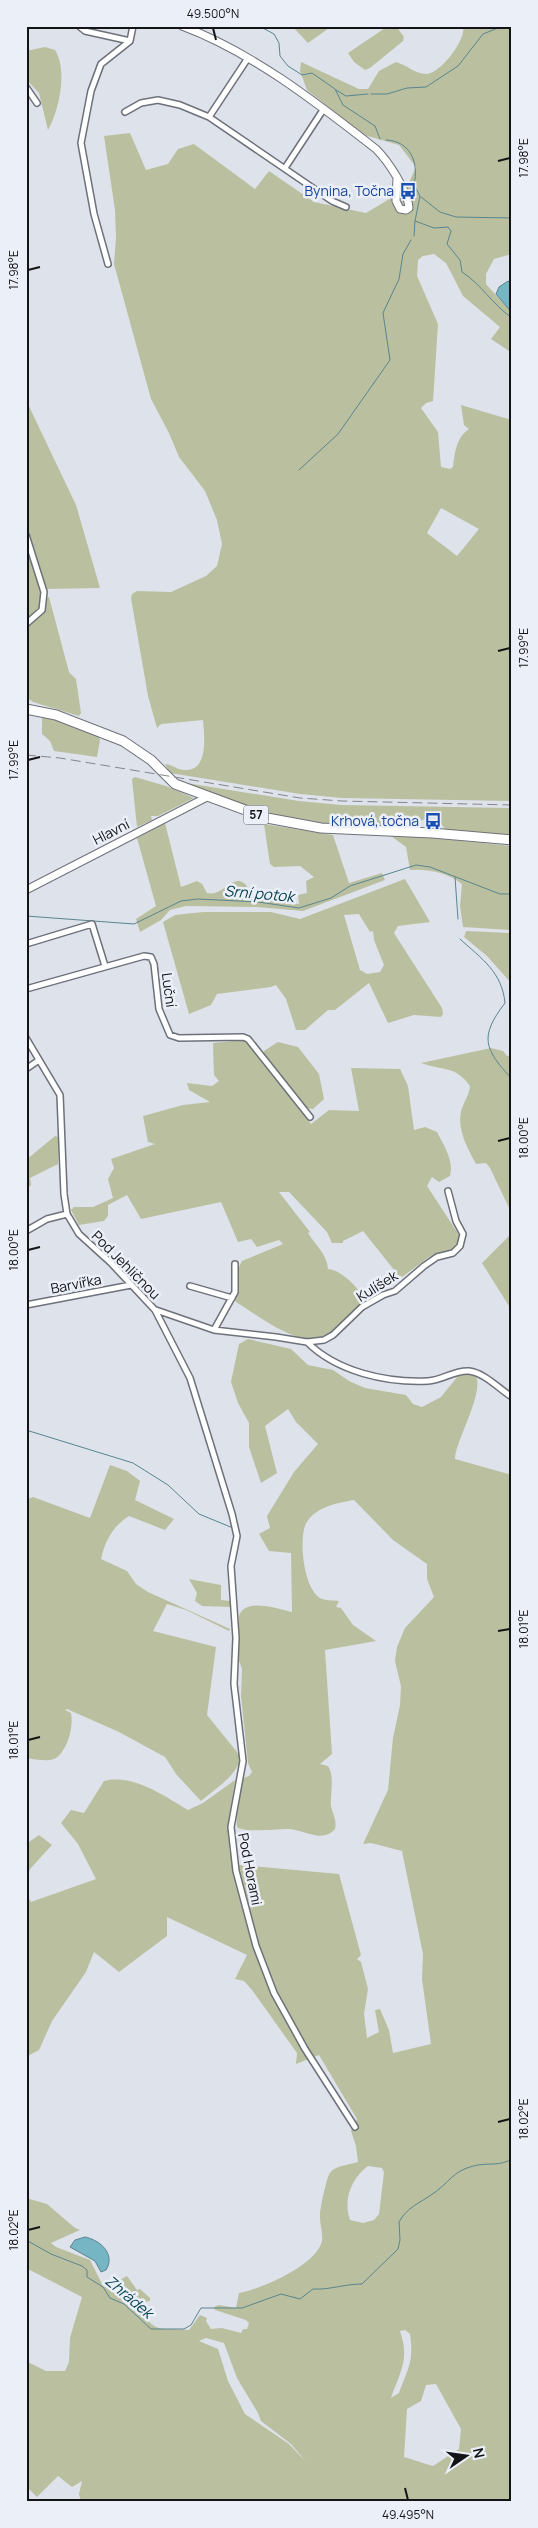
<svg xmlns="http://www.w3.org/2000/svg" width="538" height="2528" font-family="Manrope,sans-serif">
<rect width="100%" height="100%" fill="#dee2eb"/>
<!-- green -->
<path fill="#bac09f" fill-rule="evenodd" d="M292 26H332L308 43Z
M388 26H396L404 37 403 41 370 68 365 70 354 62 348 53Z
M463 26H512V254L494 259 486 274V284L512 313V353L491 339 500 327 463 296 446 263 434 254 423 256 418 260 417 276 438 324 433 401 426 403 421 408 438 432 441 467 450 469 453 467C455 452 456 438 469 429L464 425 461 405 512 420V801L342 798 300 794 170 773 165 764C172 764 178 771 187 770 209 769 204 734 203 720L161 724 157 728 148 696 131 598 132 594 137 591 171 592 206 576 217 566 222 544 217 520 205 491 179 457 169 433 151 399 114 264 116 238 115 210 104 136 130 133 146 170 168 164 178 149 194 144 255 189 269 171 314 202 366 213 406 189 416 167 399 145 364 135 307 90 300 71 301 62 359 89H368L379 71 396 62C407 65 415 74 426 74 440 74 467 39 463 26ZM441 508 479 529 457 556 427 533Z
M45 47 55 50C68 70 59 111 48 130L39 93 26 79V51Z
M26 400 76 505 100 588 45 589 26 531Z
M26 544 40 586 42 595 39 611 26 621Z
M49 597 69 672 76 679 81 713 79 716 33 702 26 697V628L43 613 46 598Z
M42 715 98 735 100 740 97 757 54 751 50 741 42 734Z
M135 777 166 786 194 798 158 816H151L152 820 137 827 132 779Z
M186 783 299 801 342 805 512 808V837L446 830 435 816 410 824 380 827 321 825 268 815 183 784Z
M165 823 181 887 197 881 202 884 207 893C223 897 232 874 244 883 249 887 248 893 253 897L299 904 298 895 307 893 306 881 314 877 300 866 274 867 270 864 264 824 333 835 349 883 382 873 385 880 303 911 257 907 186 906 170 910 161 920 140 932 136 919 156 906 137 838Z
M391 836 433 838 512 846V930L463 927 460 906 462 884C448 873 428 869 410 870L406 847Z
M405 879 430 922 398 926 394 933 442 1008 443 1014 441 1017 414 1015 388 1023 369 983 335 1010H328L305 1030H296L286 999 276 985 271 987 217 994 211 1005 189 1014 163 922 175 915 203 912H271L300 919ZM359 914 370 932 373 931 374 940 384 965 380 972 367 974 360 970 344 915Z
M466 931 512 933V984L487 956 464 937Z
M244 1040 311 1124 329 1110 359 1111 351 1068 400 1069 408 1086 414 1130 425 1127 437 1132C444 1146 454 1160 450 1176L439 1182 432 1177 427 1186 459 1235V1244L451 1252 429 1257 402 1277 399 1276 363 1231 343 1241V1243H332L327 1232 289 1192H279L310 1232 308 1233C316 1246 327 1254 328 1269 341 1270 357 1286 363 1297V1302C354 1312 344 1324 333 1333 307 1355 259 1316 236 1302L234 1298 237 1271 242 1261 283 1244 279 1240 257 1247 251 1239 238 1242 221 1202 141 1219 127 1195 108 1205V1216L104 1221 79 1225 71 1210 74 1207H93L113 1198 108 1179 114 1168 111 1159 155 1144 148 1142 143 1116 183 1105 210 1102 189 1090 187 1083 212 1086 219 1081 214 1075 213 1043Z
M278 1042 298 1047 319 1074 324 1099 313 1109 306 1108 264 1055V1051Z
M491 1048 503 1051 507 1056 512 1055V1214L490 1168 486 1163 476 1164C468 1149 457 1130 461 1112 463 1103 469 1096 470 1086 455 1065 443 1071 421 1063Z
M55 1136 58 1137V1164L30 1178 31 1185 26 1189V1160Z
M512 1233V1311L482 1263Z
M248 1339 291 1349 308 1365 333 1370 349 1381 365 1388 406 1395 413 1404 422 1407 441 1397 458 1376 468 1374 476 1376C484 1394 455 1442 455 1459L512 1475V2502H81L79 2494 82 2481 72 2487 58 2476 37 2497 26 2486V2361L46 2371H65L69 2362 70 2338 82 2297 26 2268V2198L47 2204 75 2228 80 2230 51 2243 56 2247 90 2260 103 2286 108 2287 127 2276 137 2290 140 2289 150 2298V2301L136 2304C157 2335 155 2327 189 2330L200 2315 207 2318 206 2321 211 2329 222 2328 241 2333 243 2329H247L249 2323 246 2320 215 2310 214 2307 219 2305 236 2308 239 2293C261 2289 317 2265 322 2241 323 2233 320 2225 320 2217 319 2212 327 2176 330 2173 336 2165 349 2165 358 2162L356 2146 351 2131 357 2119 319 2055 296 2064 297 2053 252 1990 244 1981 235 1979 247 1955 167 1917V1936L119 1972 94 1952 86 1972 52 2021 39 2050 26 2057V1893L31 1902 96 1879 78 1844 61 1823 71 1810 84 1813 104 1781C134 1774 162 1795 188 1810L203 1803 235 1780 230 1812 229 1850 239 1865 339 1874 361 1955 357 1959 361 1962 368 1989 364 2014 367 2038 379 2032 375 2010 380 2009 389 2030 393 2053 431 2044 422 1979 423 1954 402 1851 371 1843 363 1844 388 1790 393 1738 400 1705 401 1686 395 1661 397 1647 405 1628 434 1597 427 1579V1564L393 1540 354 1500C337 1503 313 1507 305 1526 299 1543 304 1588 320 1598 325 1601 333 1600 339 1601L336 1607 341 1608 353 1625 376 1641 325 1650 332 1754 320 1764 328 1766C335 1776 330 1794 331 1806 333 1815 337 1820 335 1829 322 1844 303 1829 287 1829 277 1829 243 1833 237 1827L236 1814 241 1779 249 1776 252 1772 248 1763 241 1696 242 1669 238 1658 239 1616C245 1597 278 1609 292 1612L291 1553 269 1551 259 1534 270 1528 267 1516 294 1472 318 1444 296 1422 288 1409 265 1426 277 1473 261 1483 249 1447V1423L238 1403 231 1382 239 1344ZM368 2166 382 2168 384 2172 379 2214 374 2220 363 2223 350 2220C343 2199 351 2179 368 2166ZM405 2330 410 2334C414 2362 408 2368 399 2393L391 2398C400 2371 410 2360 400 2331ZM206 2338 224 2343 237 2378 258 2413 261 2421 291 2444 306 2462 289 2444 245 2414 228 2381 218 2349 199 2341ZM436 2384 461 2429 459 2449 433 2466 404 2457 407 2409 421 2401 426 2385Z
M110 1465 127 1471 140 1481 135 1500 174 1519 165 1530 129 1516C113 1526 105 1541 101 1559L127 1571 136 1584 148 1592 230 1629 229 1631 186 1610 167 1604 153 1631 216 1647 207 1715 241 1757C237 1776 215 1789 201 1801L176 1774 165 1757 119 1732 67 1709 65 1710 71 1713C74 1726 67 1753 54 1759 47 1762 34 1759 26 1758V1500L33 1497 90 1518Z
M189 1579 221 1585V1600L231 1601V1607L202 1606 195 1601 197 1593Z
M39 1835 52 1845 30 1869 26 1881V1844Z"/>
<!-- water -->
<path fill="#76b5c4" stroke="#588590" d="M508 281 512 284V313L496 294 499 287Z
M85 2237C100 2240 116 2254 106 2270L101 2272 95 2261 70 2247 75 2240Z"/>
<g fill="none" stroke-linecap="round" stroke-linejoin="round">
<!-- stream -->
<path stroke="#588590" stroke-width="1" d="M259 26 274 34 279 43 280 56 288 66 302 75 312 73 335 89 343 105 375 126 380 139
M336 90 346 96 368 94
M371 94H387L407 88 426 87 458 66 483 34 503 26
M386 140C411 141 419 163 414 185L420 196 415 221 434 228 448 227 451 231 447 244 460 260 462 272C481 284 492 304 512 318
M421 197 440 212 456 217 512 218
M414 236 415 221
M299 470 338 434 390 360 383 313 399 279 403 254 411 240
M455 877 458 919
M26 916 134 924 181 901 198 899 258 902 299 908 331 898 350 886 416 865 430 867 500 894H512
M460 939C482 959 502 972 505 1003 479 1037 484 1049 512 1079
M26 1430 133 1463 168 1485 199 1514 233 1528
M26 2240 51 2254 82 2266 87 2270V2277L103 2287 110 2298 124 2304 151 2329H184L191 2325 201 2308H242L281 2294 300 2299 313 2289C330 2290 344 2284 362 2284L398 2249 400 2240 399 2222C407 2207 420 2203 434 2193 452 2180 453 2170 478 2165 491 2163 500 2166 512 2159"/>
<!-- minor casing -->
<g stroke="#6d7179" stroke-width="8">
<path id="minor" d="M79 26 85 31 130 41
M26 87 37 103
M125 112 141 103 158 100 180 105 209 117 332 201 346 207
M209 117 248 58
M285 168 323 110
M108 264 94 214 81 143 91 91 101 64 130 41 133 26
M26 535 44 592 42 610 26 624
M26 944 92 924 105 966
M26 989 144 956 151 957 154 964 159 1009 170 1035 179 1038 243 1037 248 1039 310 1117
M26 1038 60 1095 64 1194 67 1214 79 1234 111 1263 155 1310 190 1378 232 1514 237 1536 231 1566 236 1638 234 1684 243 1761 231 1827 236 1871 256 1946 274 1993 305 2049 355 2127
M26 1069 39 1060
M26 1231 47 1219 67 1214
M190 1286 232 1298
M26 1305 131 1285
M156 1310 214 1330 276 1337 307 1342 324 1340 333 1335 362 1307 383 1295 395 1291 424 1266 437 1257 453 1253 460 1246 463 1234 456 1221 448 1191
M214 1330 235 1292V1264
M307 1342C337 1372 387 1383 428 1381 443 1380 454 1370 469 1371 485 1373 499 1389 512 1397"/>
</g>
<!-- tertiary casing -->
<g stroke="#6d7179" stroke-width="9">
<path id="tertiary" d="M182 26C252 52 317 103 376 149 388 161 408 191 409 208L406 210 400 209 396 201 397 178
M26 890 207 797"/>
</g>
<!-- primary casing -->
<g stroke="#6d7179" stroke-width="11">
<path id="primary" d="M26 709 56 715 123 741 151 760 175 784 267 818 321 828 432 833 512 840"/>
</g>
<!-- minor -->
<use href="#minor" stroke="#fff" stroke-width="5"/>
<!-- tertiary -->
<use href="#tertiary" stroke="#fff" stroke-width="7"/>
<!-- primary -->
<use href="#primary" stroke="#fff" stroke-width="9"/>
<!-- rail -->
<path stroke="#83858b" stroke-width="1" stroke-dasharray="10 5" stroke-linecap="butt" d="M26 755 60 758 300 798 342 801 512 805"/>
</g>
<!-- ticks -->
<path fill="none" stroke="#131417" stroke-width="2" d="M213 28 216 40M498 161 510 158M28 270 40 267M498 651 510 648M28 760 40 757M498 1141 510 1138M28 1250 40 1247M498 1631 510 1629M28 1740 40 1737M498 2122 510 2119M28 2230 40 2227M405 2488 408 2500"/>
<!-- icons -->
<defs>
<g id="bus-bare" transform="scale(1.35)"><path d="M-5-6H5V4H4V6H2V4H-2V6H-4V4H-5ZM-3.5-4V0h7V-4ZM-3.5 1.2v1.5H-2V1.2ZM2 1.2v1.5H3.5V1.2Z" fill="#1a4fb4" stroke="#ebeff8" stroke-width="2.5" paint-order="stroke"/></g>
</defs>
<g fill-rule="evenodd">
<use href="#bus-bare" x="408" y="191"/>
<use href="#bus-bare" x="433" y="821"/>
</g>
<g text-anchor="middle" stroke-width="5" stroke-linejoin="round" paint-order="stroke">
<!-- shield labels -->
<rect fill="#ebeff8" stroke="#54565a" stroke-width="1" x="243.5" y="805.5" width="25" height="19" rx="4"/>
<g font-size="12" font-weight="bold" fill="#131417">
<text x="256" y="819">57</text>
</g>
<!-- transit labels -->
<g font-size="14" fill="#164399" stroke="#ebeff8" text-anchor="end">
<text x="394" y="196">Bynina, Točna</text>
<text x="419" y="826">Krhová, točna</text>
</g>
<!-- street labels -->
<g font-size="14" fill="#131417" stroke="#ebeff8">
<text transform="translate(111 832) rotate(-27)" y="5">Hlavní</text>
<text transform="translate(169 990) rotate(82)" y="5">Luční</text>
<text transform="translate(126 1265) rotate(45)" y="5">Pod Jehličnou</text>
<text transform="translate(76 1284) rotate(-11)" y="5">Barvířka</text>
<text transform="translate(377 1286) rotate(-32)" y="5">Kulíšek</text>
<text transform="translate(250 1869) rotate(79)" y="5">Pod Horami</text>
</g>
<!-- water labels -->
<g font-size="15" font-style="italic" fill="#05414c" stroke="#ebeff8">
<text transform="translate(259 894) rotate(5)" y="5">Srní potok</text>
<text transform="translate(129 2297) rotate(40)" y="5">Zhrádek</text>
</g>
</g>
<!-- border -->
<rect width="538" height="2528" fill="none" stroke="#ebeff8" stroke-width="55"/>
<!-- north arrow -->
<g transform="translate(466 2456) rotate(77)" stroke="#ebeff8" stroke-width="4" paint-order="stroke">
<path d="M0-4L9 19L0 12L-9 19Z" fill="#131417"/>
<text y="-8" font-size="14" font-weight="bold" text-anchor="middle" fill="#131417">N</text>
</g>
<rect x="28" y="28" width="482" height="2472" fill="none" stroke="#131417" stroke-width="2"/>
<g font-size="12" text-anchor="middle" fill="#131417">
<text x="213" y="18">49.500°N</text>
<text transform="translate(524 158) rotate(-90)" y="4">17.98°E</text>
<text transform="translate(14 270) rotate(-90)" y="4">17.98°E</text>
<text transform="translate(524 648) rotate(-90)" y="4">17.99°E</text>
<text transform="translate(14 760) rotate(-90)" y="4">17.99°E</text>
<text transform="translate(524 1138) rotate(-90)" y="4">18.00°E</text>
<text transform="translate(14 1250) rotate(-90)" y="4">18.00°E</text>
<text transform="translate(524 1629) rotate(-90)" y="4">18.01°E</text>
<text transform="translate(14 1740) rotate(-90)" y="4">18.01°E</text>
<text transform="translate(524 2119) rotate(-90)" y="4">18.02°E</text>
<text transform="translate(14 2230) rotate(-90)" y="4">18.02°E</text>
<text x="408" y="2519">49.495°N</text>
</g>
</svg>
